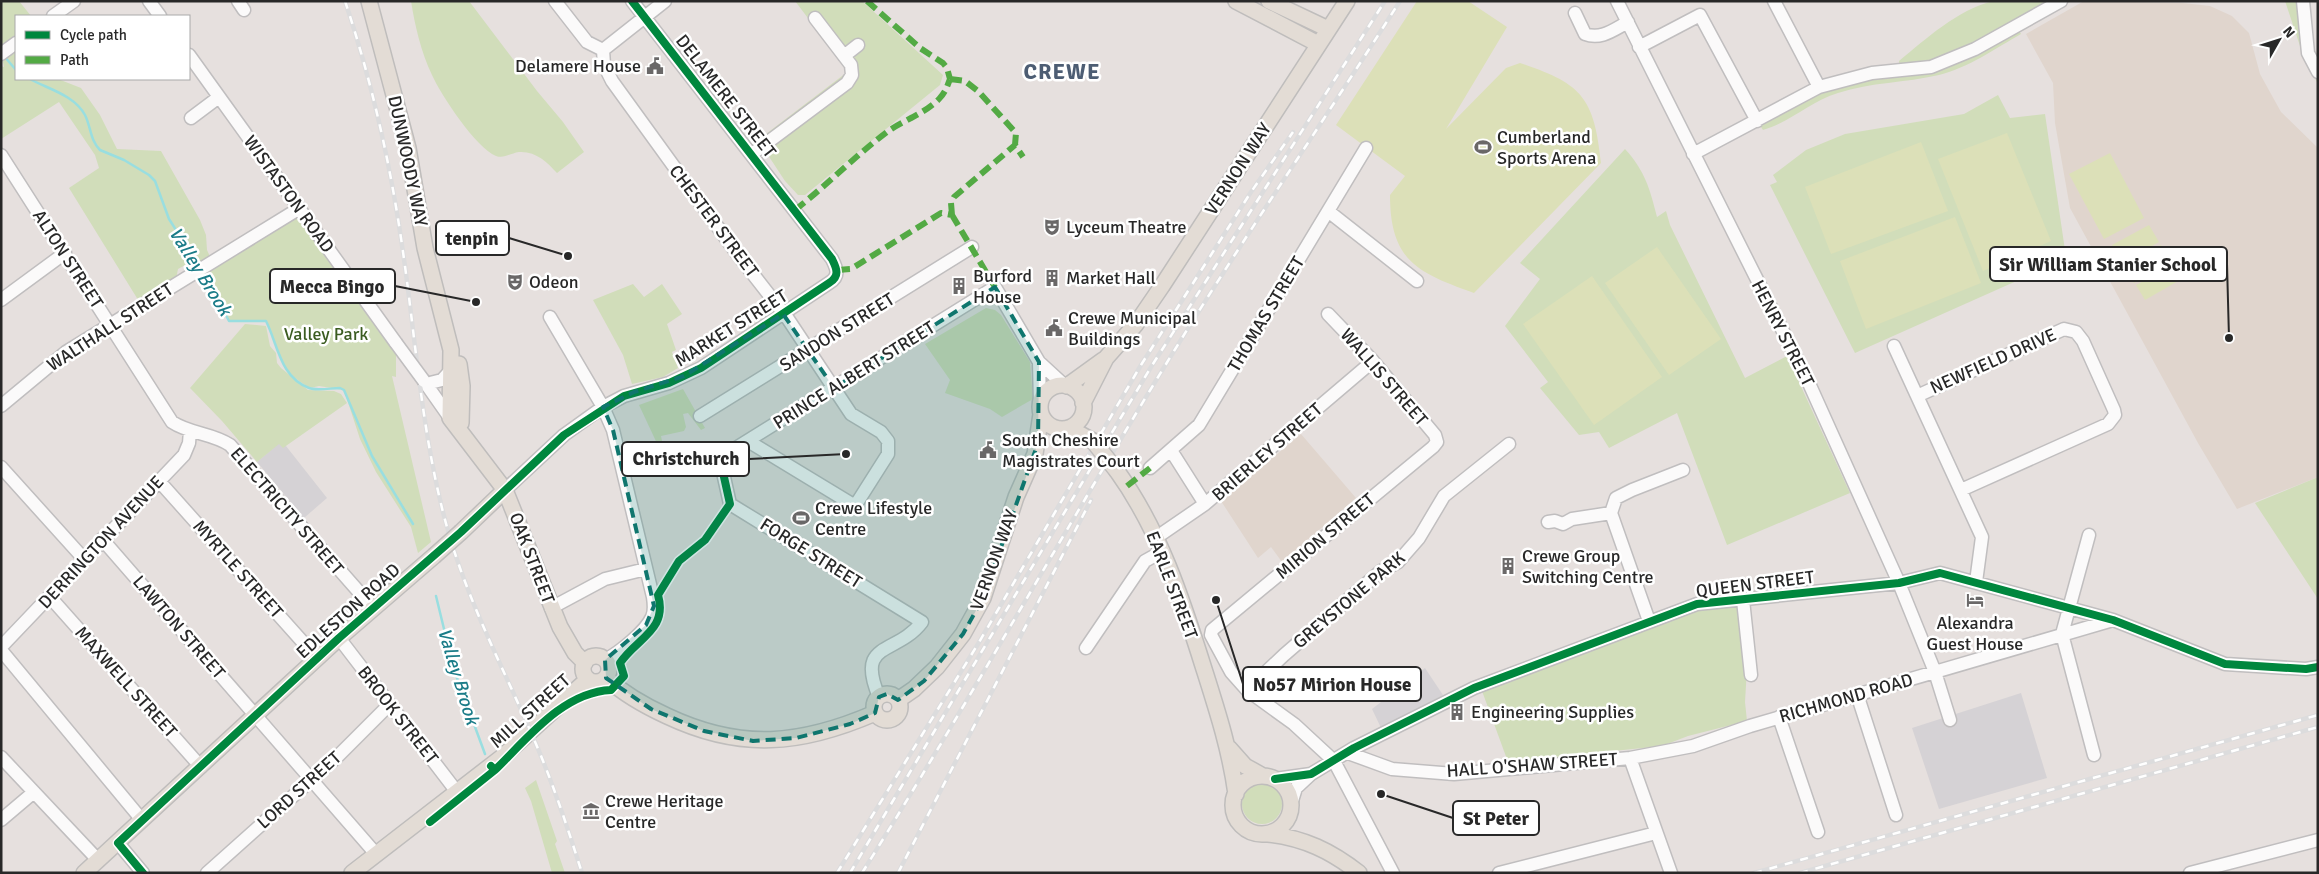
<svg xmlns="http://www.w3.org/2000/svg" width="2319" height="874" font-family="Signika,sans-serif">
<rect width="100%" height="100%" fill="#e6e0de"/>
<!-- industrial -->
<path fill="#d5d2d5" d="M279 443 286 446 327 498 304 518 257 462Z
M1425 668 1443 695 1382 730 1372 709Z
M2021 693 2047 778 1939 809 1912 728Z"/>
<!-- education -->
<path fill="#e0d5cd" d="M2084 1 2183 3 2210 6 2232 16 2249 33 2260 74 2281 112 2318 148V477L2237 509 2198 443 2070 208 2055 123 2053 83 2026 34Z
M1301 434 1356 498 1282 562 1271 547 1258 558 1221 501Z"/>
<!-- green -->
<path fill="#d1ddba" d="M1 1H19L31 16H16V79H58L81 88 100 115 117 149 161 151 200 220 206 235 207 250 212 261 300 208 396 343V377L392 376 431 542 418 553 411 527 376 472 360 439 344 390 319 386 310 388C275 368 282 352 266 321H229L204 275V266L189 263 178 269 175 284 140 303 69 188 99 168 95 155 59 102 1 139V66L4 67 1 53Z
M411 1H469L537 91 563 122 584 152 557 173C547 162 536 151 519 152 511 153 504 159 496 156 476 148 441 95 432 75 421 52 415 26 411 1Z
M795 1H862L943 75 940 85 805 195H798L785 181 758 140 846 73 845 67Z
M1993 1H2061L2017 27 2021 34C1996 48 1968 68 1939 75 1905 83 1871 82 1838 93 1811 101 1789 123 1763 130L1757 121 1819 87 1899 71V61C1926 39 1957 10 1993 1Z
M2285 1H2303L2318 72V84L2303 55Z
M1998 95 2010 118 2045 114 2066 257 2021 279 1855 353 1770 185 1777 182 1773 175 1806 150 1845 134 1964 114Z
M1625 149C1645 171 1650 189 1657 217L1666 211 1670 225 1745 378 1787 356 1850 493 1727 545 1677 413 1609 448 1599 432 1579 435 1540 388 1548 382 1505 326 1540 279 1520 263Z
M633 284 644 297 662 284 682 314 667 324 676 350 672 352 678 368 663 377 632 384 623 355 593 300Z
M986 308 995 310 1001 315 1030 362 1033 399 1002 417 990 409 945 393 950 380 925 344Z
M245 324 266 326 270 346 276 353 277 363 281 368 308 390 334 391 341 394 347 403 283 448 279 444 257 462 222 421 190 388Z
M683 389 705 428 701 430 688 413 683 414 686 427 684 431 661 436 664 451 661 452 639 405Z
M2318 477V599L2255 503Z
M1741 607 1747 669 1745 702 1747 721 1688 736 1662 746 1508 762 1482 691 1698 610Z
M536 780 557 841 555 844 565 873H552L531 801 525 788Z
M1242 804a20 20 0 1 1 40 0a20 20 0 1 1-40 0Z"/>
<!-- pitch -->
<path fill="#dce0b8" d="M1417 1H1468L1507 27 1446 129 1506 68 1520 63C1582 84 1594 97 1601 163L1474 293C1419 273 1390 262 1390 195L1405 176 1336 125Z
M2007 133 2051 241 1983 271 1938 159Z
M1921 142 1948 211 1831 254 1805 187Z
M2110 153 2144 218 2104 239 2069 174Z
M1955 217 1981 283 1866 329 1840 261Z
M2149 225 2159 242 2122 263 2112 245Z
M2161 245 2171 263 2134 283 2124 265Z
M1657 247 1721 339 1669 375 1605 283Z
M2172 266 2180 280 2145 300 2136 285Z
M1592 276 1662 377 1594 425 1523 324Z"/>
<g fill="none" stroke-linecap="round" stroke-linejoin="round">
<!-- stream -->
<path stroke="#99dee0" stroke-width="2.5" d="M4 56 16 70
M30 79C48 89 74 95 85 115 91 127 90 140 100 150L124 160 149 175 155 181 169 219 199 266
M203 273 229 321H266C278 345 280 377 309 388 317 391 331 388 340 388L344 390 372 456 413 524
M436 596 454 670 485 754"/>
<!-- minor casing -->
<g stroke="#c0bebf" stroke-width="15">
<path id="minor" d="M149 1 160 16
M238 1 244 10
M555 1 587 42 603 50
M1617 1 1808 381 1899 583 1935 672 1950 720
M1774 1 1819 87
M2303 1 2308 53 2318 72
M1575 13 1585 34C1601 40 1613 30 1628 22
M53 16 74 1
M1639 47 1700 15 1757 121
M603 50 604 65 612 81 738 255 788 319 851 414 881 432 888 441V454L855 506 748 441
M603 50 665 1
M1 54 16 43
M189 55 396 343
M844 56 858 45
M191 118 219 97
M752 154 847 83 852 75 851 65 815 18
M1693 154 1819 87 1872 73 1931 67 1975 49 2061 1
M1 155 172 422C190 434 212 433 230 445L373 608
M1328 211 1417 281
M1 300 65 253
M1328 314 1373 361 1435 435 1437 442 1433 447 1212 630 1211 635 1231 672 1247 690 1294 724 1334 761 1393 873
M550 317 603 407 613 430 653 597C654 604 655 611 652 617 646 631 619 653 605 660
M1894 346 1982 537 1976 582
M1039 362 1040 404
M424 381 450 418
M426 384 442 380 451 370
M1917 396 2064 329 2076 332 2083 341 2114 410 2115 415 2108 424 1961 490
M1 406 66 352 300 208
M700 416 972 247
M1172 452 1205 504
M1 467 84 559
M1150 468 1199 425 1366 148
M159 481 317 658
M505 490 564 435 603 407 624 396 669 383 701 368 829 283C840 276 837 269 832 259L632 1
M1611 513 1649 621
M1548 522 1555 521 1563 524 1572 519 1611 513 1616 498 1632 490 1683 470
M1157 537 1205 504 1373 361
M102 539 376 854
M50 597 201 767
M1743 600 1751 675
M551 608 605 579 646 569
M2062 634 2094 755
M2062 634 2089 535
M339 638 457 792
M1 647 184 455 189 443 190 431
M1086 648 1145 561 1163 551
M1 650 142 820
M1247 690 1284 655 1381 571 1398 562 1419 538 1444 496 1509 444
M1857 694 1896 815
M879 697C855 640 896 656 922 622L730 504 722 468 723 456 995 287 1039 362 1064 385
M1779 717 1818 832
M1348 753 1392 769 1454 774 1630 758 1693 746 1750 726 2113 620
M1 757 98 860
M1630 758 1671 873
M1275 779 1311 774 1354 748 1474 688 1697 604 1899 583 1940 573 2113 620 2225 664 2306 669 2318 667
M1291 804 1296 788 1311 774
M1 820 34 792
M118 843 143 873
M207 873 337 757 389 705
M1499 873 1656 833
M2190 873 2318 840"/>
</g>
<!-- major casing -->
<g stroke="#bfbdbc" stroke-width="18">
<path id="major" d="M369 1 408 148 425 248 451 350 450 418 505 490 560 627 575 653 585 663
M1236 1 1318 44
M1269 1 1328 29
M459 364 462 386 461 423
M1040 407a22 22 0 1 1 44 0a22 22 0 1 1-44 0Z
M1067 386 1103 360
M1083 403 1106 358 1136 324 1162 286 1347 1
M1069 428 1093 441
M1117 471C1160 531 1182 599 1204 669 1217 710 1230 750 1236 794
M461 532 505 490
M583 669a13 13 0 1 1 26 0a13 13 0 1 1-26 0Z
M606 678C624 694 645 706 667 716 741 751 801 745 875 713
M874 707a13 13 0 1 1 26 0a13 13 0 1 1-26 0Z
M898 700 914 689 937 667 963 634 983 598 1016 497 1035 454 1041 414
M1229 748 1245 766 1263 776
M1233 805a29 29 0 1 1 58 0a29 29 0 1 1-58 0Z
M1268 834C1304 838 1331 851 1359 873
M84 873 339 638 434 556
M352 873 502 757 588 679"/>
</g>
<!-- minor -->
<use href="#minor" stroke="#fbfafa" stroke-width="12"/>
<!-- major -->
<use href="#major" stroke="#e3dcd5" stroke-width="15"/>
<!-- rail casing -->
<g stroke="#dcdcdd" stroke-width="4.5">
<path id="rail" d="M345 1C373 85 392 171 404 259 416 345 422 431 444 516 465 598 503 666 536 744 554 786 568 829 582 873
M837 873 978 644 1141 365 1251 192 1293 132
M850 873 1151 367 1385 1
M862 873C966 707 1061 536 1163 369 1239 244 1322 124 1400 1
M898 873 1091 500
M1754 873 2318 715
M1800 873 2318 727"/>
</g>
<!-- rail -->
<use href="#rail" stroke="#fff" stroke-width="2.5" stroke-dasharray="8" stroke-linecap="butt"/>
<!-- minor-bridge casing -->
<g stroke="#c0bebf" stroke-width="15" stroke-linecap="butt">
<path id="minor-bridge" d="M396 343 424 381"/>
</g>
<!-- major-bridge casing -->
<g stroke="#bfbdbc" stroke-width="18" stroke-linecap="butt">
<path id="major-bridge" d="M1093 441 1117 471
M434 556 461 532"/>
</g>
<!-- minor-bridge -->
<use href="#minor-bridge" stroke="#fbfafa" stroke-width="12"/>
<!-- major-bridge -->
<use href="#major-bridge" stroke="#e3dcd5" stroke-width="15"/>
<!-- quiet -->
<path stroke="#53aa44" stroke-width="6" stroke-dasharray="12 6" stroke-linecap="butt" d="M867 1 920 48 943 63 947 68 950 79
M950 79 965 81 978 91 1016 133 1015 145 1023 157
M795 210C827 185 855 156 887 132 904 120 924 114 939 99 945 93 947 87 950 79
M952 215 951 203 954 197 1015 145
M952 215 995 287
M838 270 851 269 941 213 952 215
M1127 486 1150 468"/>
<!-- cycleway casing -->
<g stroke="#fff" stroke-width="11">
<path id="cycleway" d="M495 770C527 739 563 692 611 690L624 676 620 663C637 638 668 630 658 595L679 561 705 540 730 504 722 468
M1275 779 1311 774 1354 748 1474 688 1697 604 1899 583 1940 573 2113 620 2225 664 2306 669 2318 667
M430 822 495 770 491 766
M143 873 118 843 339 638 461 532 564 435 624 396 669 383 701 368 829 283C840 276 837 269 832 259L632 1"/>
</g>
<!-- cycleway -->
<use href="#cycleway" stroke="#00873e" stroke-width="8"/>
</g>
<!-- marked area -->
<path fill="#0f766e" fill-opacity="0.2" stroke="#0f766e" stroke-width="4" stroke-dasharray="10 6" stroke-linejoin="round" d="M995 287 1039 362 1038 443 983 598 963 634 924 681 898 700 887 694 879 697 875 713 850 724 796 738 753 741 704 731 651 709 606 678 605 660 646 625 654 606 613 430 603 407 634 392 684 376 783 314 834 388Z"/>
<!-- icons -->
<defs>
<g id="civic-bare" transform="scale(1.35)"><path d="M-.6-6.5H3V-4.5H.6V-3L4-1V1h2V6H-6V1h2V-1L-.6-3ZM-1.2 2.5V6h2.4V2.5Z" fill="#6a6868" stroke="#fff" stroke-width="2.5" paint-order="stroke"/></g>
<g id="stadium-bare" transform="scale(1.35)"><path d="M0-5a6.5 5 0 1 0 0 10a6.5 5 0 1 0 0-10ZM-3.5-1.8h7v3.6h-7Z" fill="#6a6868" stroke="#fff" stroke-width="2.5" paint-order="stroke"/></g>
<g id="theatre-bare" transform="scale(1.35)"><path d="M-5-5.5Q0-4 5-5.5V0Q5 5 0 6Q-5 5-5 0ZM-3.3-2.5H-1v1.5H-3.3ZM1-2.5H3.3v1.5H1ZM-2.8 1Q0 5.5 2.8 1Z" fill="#6a6868" stroke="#fff" stroke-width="2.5" paint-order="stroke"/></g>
<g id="building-bare" transform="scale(1.35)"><path d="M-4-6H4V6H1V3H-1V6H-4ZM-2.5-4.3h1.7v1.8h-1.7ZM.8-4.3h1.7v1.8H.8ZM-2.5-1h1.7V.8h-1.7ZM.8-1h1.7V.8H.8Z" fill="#6a6868" stroke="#fff" stroke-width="2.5" paint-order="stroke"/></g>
<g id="hotel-bare" transform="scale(1.35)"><path d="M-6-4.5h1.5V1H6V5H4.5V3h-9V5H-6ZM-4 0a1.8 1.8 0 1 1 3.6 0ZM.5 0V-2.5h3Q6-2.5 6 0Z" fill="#6a6868" stroke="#fff" stroke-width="2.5" paint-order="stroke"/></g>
<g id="museum-bare" transform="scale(1.35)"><path d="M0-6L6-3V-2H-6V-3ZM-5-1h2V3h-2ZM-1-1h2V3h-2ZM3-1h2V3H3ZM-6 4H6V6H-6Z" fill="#6a6868" stroke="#fff" stroke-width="2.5" paint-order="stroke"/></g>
</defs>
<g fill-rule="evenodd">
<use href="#civic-bare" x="655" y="66"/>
<use href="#stadium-bare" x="1483" y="147"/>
<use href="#theatre-bare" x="1052" y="227"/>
<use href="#building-bare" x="1052" y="278"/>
<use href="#theatre-bare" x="515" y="282"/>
<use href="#building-bare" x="959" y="286"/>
<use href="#civic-bare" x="1054" y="328"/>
<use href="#civic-bare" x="988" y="450"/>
<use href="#stadium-bare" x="801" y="518"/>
<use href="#building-bare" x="1508" y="566"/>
<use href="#hotel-bare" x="1975" y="600"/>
<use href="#building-bare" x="1457" y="712"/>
<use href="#museum-bare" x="591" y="811"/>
</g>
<g text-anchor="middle" stroke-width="5" stroke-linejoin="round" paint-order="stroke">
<!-- poi labels -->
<g font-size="18" fill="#282828" stroke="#fff" text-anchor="start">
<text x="641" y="72" text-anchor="end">Delamere House</text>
<text x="1497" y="143">Cumberland<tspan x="1497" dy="21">Sports Arena</tspan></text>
<text x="1066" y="233">Lyceum Theatre</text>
<text x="973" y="282">Burford<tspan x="973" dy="21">House</tspan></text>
<text x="1066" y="284">Market Hall</text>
<text x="529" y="288">Odeon</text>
<text x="1068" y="324">Crewe Municipal<tspan x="1068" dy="21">Buildings</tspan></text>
<text x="1002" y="446">South Cheshire<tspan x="1002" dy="21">Magistrates Court</tspan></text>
<text x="815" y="514">Crewe Lifestyle<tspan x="815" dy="21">Centre</tspan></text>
<text x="1522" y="562">Crewe Group<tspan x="1522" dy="21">Switching Centre</tspan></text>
<text x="1975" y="629" text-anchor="middle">Alexandra<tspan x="1975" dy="21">Guest House</tspan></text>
<text x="1471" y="718">Engineering Supplies</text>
<text x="605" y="807">Crewe Heritage<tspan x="605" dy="21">Centre</tspan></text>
</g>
<!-- street labels -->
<g font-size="18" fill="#282828" stroke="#fff">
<text transform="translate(726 96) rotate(52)" y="6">DELAMERE STREET</text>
<text transform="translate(408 161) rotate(78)" y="6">DUNWOODY WAY</text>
<text transform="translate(1238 169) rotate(-57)" y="6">VERNON WAY</text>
<text transform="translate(289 194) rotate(54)" y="6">WISTASTON ROAD</text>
<text transform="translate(714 221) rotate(53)" y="6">CHESTER STREET</text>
<text transform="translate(68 259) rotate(57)" y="6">ALTON STREET</text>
<text transform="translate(1266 314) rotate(-59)" y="6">THOMAS STREET</text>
<text transform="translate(110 327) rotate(-33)" y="6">WALTHALL STREET</text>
<text transform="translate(731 328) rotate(-32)" y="6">MARKET STREET</text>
<text transform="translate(837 332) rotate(-32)" y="6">SANDON STREET</text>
<text transform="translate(1783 333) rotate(63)" y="6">HENRY STREET</text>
<text transform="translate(1993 361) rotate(-24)" y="6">NEWFIELD DRIVE</text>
<text transform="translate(854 375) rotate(-32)" y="6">PRINCE ALBERT STREET</text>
<text transform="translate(1384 377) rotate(49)" y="6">WALLIS STREET</text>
<text transform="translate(1267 452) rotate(-41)" y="6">BRIERLEY STREET</text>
<text transform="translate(287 511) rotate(49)" y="6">ELECTRICITY STREET</text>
<text transform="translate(1325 536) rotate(-40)" y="6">MIRION STREET</text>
<text transform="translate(101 542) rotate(-47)" y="6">DERRINGTON AVENUE</text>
<text transform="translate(811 553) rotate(32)" y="6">FORGE STREET</text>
<text transform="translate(532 558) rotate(69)" y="6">OAK STREET</text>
<text transform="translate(994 560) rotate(-70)" y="6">VERNON WAY</text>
<text transform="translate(238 569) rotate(48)" y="6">MYRTLE STREET</text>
<text transform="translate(1755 584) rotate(-7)" y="6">QUEEN STREET</text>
<text transform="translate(1172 585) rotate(69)" y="6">EARLE STREET</text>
<text transform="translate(1349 600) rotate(-40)" y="6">GREYSTONE PARK</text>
<text transform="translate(348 611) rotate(-42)" y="6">EDLESTON ROAD</text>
<text transform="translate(179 627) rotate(49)" y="6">LAWTON STREET</text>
<text transform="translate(126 682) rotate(48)" y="6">MAXWELL STREET</text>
<text transform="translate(1846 698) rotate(-16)" y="6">RICHMOND ROAD</text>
<text transform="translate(530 711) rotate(-42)" y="6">MILL STREET</text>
<text transform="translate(398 715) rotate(52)" y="6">BROOK STREET</text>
<text transform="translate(1532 765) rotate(-4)" y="6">HALL O'SHAW STREET</text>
<text transform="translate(299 790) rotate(-42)" y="6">LORD STREET</text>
</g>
<!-- park labels -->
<g font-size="18" fill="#3b5c21" stroke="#fff">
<text x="326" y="340">Valley Park</text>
</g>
<!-- water labels -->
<g font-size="19" font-style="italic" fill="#1b7c88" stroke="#fff">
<text transform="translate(201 271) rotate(58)" y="7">Valley Brook</text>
<text transform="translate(459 676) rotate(73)" y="7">Valley Brook</text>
</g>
<!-- district labels -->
<g font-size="22" font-weight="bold" letter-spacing="1" fill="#4d5d73" stroke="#fff">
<text x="1062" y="79">CREWE</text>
</g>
</g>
<!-- callouts -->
<path fill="none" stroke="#282828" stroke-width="2" d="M568 256L509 238M2229 338L2227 264M476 302L395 286M846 454L749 459M1216 600L1243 684M1381 794L1453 818"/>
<g fill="#282828" stroke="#fff" stroke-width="2">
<circle cx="568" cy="256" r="5"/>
<circle cx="2229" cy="338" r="5"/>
<circle cx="476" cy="302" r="5"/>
<circle cx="846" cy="454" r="5"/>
<circle cx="1216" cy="600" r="5"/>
<circle cx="1381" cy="794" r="5"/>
</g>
<g fill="#fff" stroke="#282828" stroke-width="2">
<rect x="436" y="221" width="73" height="34" rx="5"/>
<rect x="1990" y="247" width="237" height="34" rx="5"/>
<rect x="270" y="269" width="125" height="34" rx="5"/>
<rect x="622" y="442" width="127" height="34" rx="5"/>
<rect x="1243" y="667" width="178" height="34" rx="5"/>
<rect x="1453" y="801" width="86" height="34" rx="5"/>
</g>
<g font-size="19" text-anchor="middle" font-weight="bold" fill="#282828">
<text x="472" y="245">tenpin</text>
<text x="2108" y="271">Sir William Stanier School</text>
<text x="332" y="293">Mecca Bingo</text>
<text x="686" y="465">Christchurch</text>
<text x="1332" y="691">No57 Mirion House</text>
<text x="1496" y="825">St Peter</text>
</g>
<!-- border -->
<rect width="2319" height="874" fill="none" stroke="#282828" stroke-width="5"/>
<!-- legend -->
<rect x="15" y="15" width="175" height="65" fill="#ffffff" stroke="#a9a9a9"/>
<rect x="25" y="31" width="25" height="8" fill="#00873e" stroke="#a9a9a9"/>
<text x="60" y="40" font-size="15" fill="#282828">Cycle path</text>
<rect x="25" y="56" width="25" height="8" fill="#53aa44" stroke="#a9a9a9"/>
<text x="60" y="65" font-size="15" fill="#282828">Path</text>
<!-- north arrow -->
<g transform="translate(2279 40) rotate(51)" stroke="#ffffff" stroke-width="4" paint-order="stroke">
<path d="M0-4L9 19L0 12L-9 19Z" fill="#282828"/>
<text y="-8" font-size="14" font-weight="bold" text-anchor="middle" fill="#282828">N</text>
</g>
</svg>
